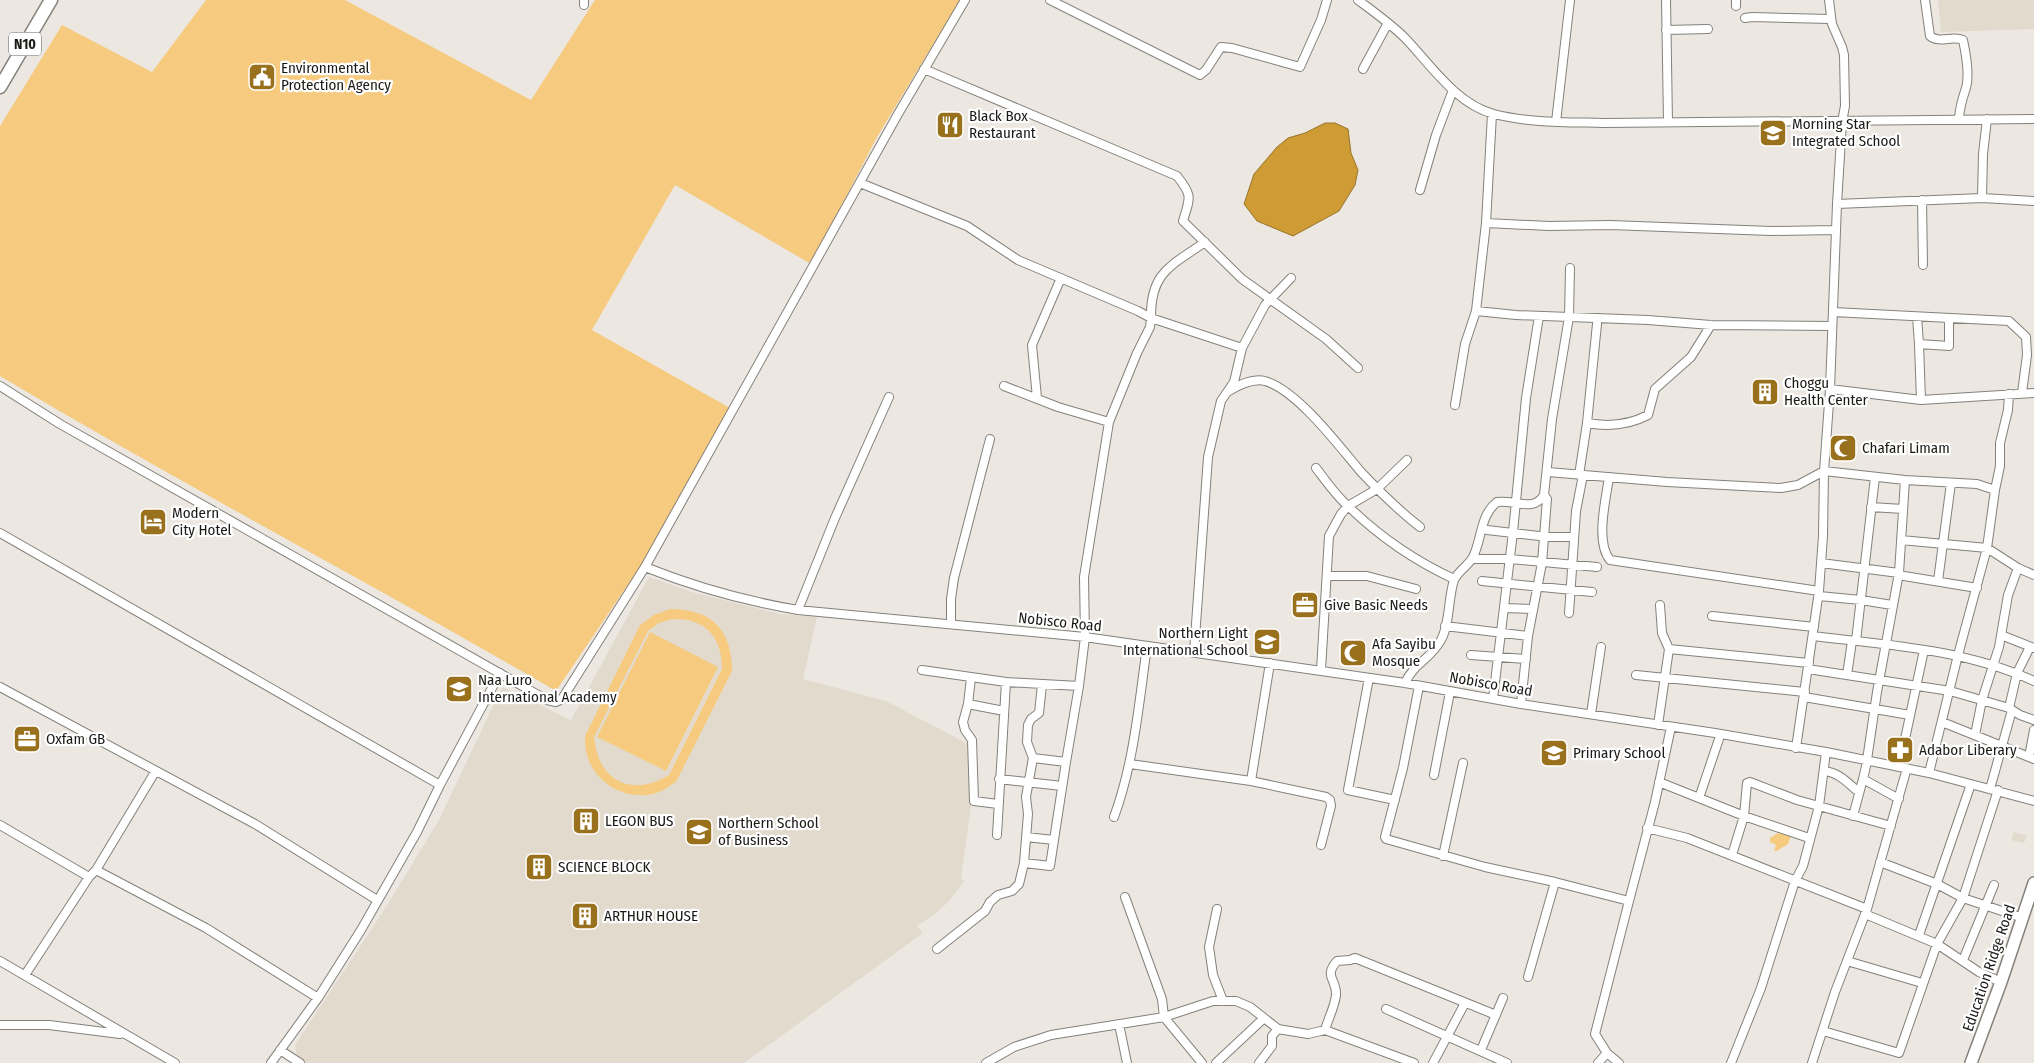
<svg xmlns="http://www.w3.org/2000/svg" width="2034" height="1063" font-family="'Fira Sans Condensed',sans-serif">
<rect width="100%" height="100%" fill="#ece8e1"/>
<!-- built -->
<path fill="#e2dacd" d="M1938 0H2034V29L1941 32Z
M649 577 692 592 780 614 817 617 803 679 886 701 970 745 972 799 961 878 964 881 948 902 935 914 917 926 923 933 744 1063H306L297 1057 295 1045 386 907 439 820 502 687 571 720Z
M2014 832 2027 836 2024 843 2011 840Z"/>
<!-- green -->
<path fill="#f6cb80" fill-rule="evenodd" d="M206 0H345L531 100 595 0H960L877 137 811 264 675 185 592 330 730 408 646 558 556 691C372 584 183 485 0 376V126L62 25 152 72Z
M670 609C712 609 732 630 732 671L676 782C670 785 665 790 659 792 630 803 595 785 587 755 585 749 585 742 585 736L640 625 654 615ZM672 619C705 618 722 636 722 669L669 775C631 798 598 781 594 737L648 631 659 623Z
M650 632 718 667 666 771 597 737Z
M1778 833 1791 836 1788 844 1777 851H1774L1776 845 1770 842V838Z"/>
<!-- water -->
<path fill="#ce9b35" stroke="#98742c" d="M1325 123H1335L1348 129 1351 153 1358 170 1355 185 1339 211 1293 236 1257 221 1244 204 1254 174 1277 147 1288 138 1305 133Z"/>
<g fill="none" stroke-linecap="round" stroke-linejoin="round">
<!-- minor casing -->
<g stroke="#84817b" stroke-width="10">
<path id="minor" d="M584 0V5
M1050 0 1200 75 1206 70 1221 47 1232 48 1300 67 1321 20 1327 0
M1358 0C1374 12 1391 24 1405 38 1431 65 1456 104 1494 114 1529 123 1568 122 1604 123L2034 119
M1666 0 1668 122
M1925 0 1930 36C1940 44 1952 35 1963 40 1966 54 1970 74 1966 88 1962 100 1960 105 1959 118
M1736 6V0
M1745 18 1752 17 1830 19
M1666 30 1708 29
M924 69 1177 176C1193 196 1190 197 1183 221L1242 279 1326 339 1358 368
M1363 69 1388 23
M1556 122 1570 0
M860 183 967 226 1018 260 1138 311 1151 318 1150 327 1137 353 1109 422 1084 577 1085 637 1079 686 1066 762 1050 866 1024 863 1019 884 1012 891 998 895 990 902 985 911 937 949
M1420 190 1436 135 1453 90
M1982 198 1983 154 1987 119
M1922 200 1923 265
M1837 204 1982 198 2034 201
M1486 223 1549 226 1610 225 1771 231 1836 230
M1205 242C1173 265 1150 271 1151 318L1242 348
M1476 311 1516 315 1648 320 1711 325 1831 326
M1833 312 2009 321 2026 337 2027 355 2022 393
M1917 317 1919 344 1949 346V319
M1919 344 1921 400
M0 386 60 424 547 700 556 702 562 699 645 567 898 114 965 0
M1004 386 1058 407 1109 422
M1830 389 1921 400 2034 393
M1229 391C1239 385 1252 378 1265 381 1297 390 1339 446 1361 472 1380 492 1398 510 1420 527
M1037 398 1032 345 1061 278
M1455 405 1465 344 1476 311 1486 223 1492 114
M1587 423C1609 427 1629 425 1648 415L1655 389 1691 357 1711 325
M1316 468C1326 481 1336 496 1349 507 1380 537 1415 561 1454 579
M1548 472 1667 482 1781 488 1798 485 1824 471 1905 480 1977 484 1995 490 1987 548 1958 655 1929 773
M1579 475 1587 423 1597 324
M1609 477C1606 499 1595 542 1610 560L1819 591
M1995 490 2000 466V443L2008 410 2009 394
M1871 507 1903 509
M1487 530 1548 537H1573
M0 533 440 785
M1901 540 1987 548 2018 568 2034 575
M1473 559H1510L1597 567
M1821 563 1899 573
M645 567C695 587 745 601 798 610L1085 637 1405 683 1521 704 1715 733 1826 752 1929 773 2034 801
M1898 575 1977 588
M1327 576H1367L1416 589
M1482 581 1592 592
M1938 581 1951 483
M1819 596 1861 600 1892 605
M1504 608 1533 609
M798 610 835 518 889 397
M1569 613 1576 511 1583 475
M1712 616 1814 627
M951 624V599L954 578 990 439
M1445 626 1528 636
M2001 635 2034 648
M1813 636C1888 645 1964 649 2034 681
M1856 641 1875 477
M1669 649 1809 663
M1194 652 1208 457 1221 401 1234 382 1242 348 1265 305 1291 278
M1471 655 1526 659
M1808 669 1950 691 2009 708 2020 715 2034 720
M922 670 1006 682 1079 686
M1321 670 1329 536 1341 514 1348 506 1377 489 1407 460
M1636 675 1805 692
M1847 675 1852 641
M971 678 968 704 963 722 965 730 972 740 974 801 998 804
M1369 678 1348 790 1395 800
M1405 683C1414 663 1431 659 1441 640 1450 624 1448 598 1454 580 1458 571 1469 565 1473 557 1482 539 1480 515 1497 502 1514 499 1533 513 1544 495L1552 419 1569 317 1570 268
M1419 686 1403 768 1385 837 1386 839 1485 867 1555 882 1629 901 1655 802 1671 727
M0 687 255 824 377 900
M1804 697 1910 715
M1493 699 1513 532 1526 398 1539 316
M968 704 1004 711
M1521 704 1528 636 1542 563 1547 499 1544 495
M2009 708 2017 673 2030 647
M1591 714 1601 647
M1942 722 2034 759
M1658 725 1669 649 1662 633 1660 605
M1975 735 1982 700 1999 647 2008 595 2018 568
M1905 739 1924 650
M1796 748 1819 591 1823 536 1824 471 1830 389 1837 204 1842 122 1845 106 1844 55 1842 47 1832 24 1829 0
M2029 757 2034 730
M1033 758 1066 762
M1867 760 1877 692 1899 573 1905 480
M1130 764 1251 781 1326 797 1330 800 1331 806 1321 845
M1824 771C1837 772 1846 781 1855 789
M1434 775 1450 692
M999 779 1062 786
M1863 779 1866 766
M1251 781 1270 663
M1659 782 1744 816 1809 838
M1990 789 2012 710
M1699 798 1719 739
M1853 816 1863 779 1899 799
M1114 817C1134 763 1139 703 1147 646
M0 825 89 877
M1647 828 1687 838 1867 909
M997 835 1006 682
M1026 837 1054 840
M1732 855 1744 816 1747 783 1750 782 1797 800 1891 826
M1443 856 1463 763
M1880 862 1937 884 1963 898 2023 918
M1024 863 1028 814 1026 797 1033 758 1027 742 1028 725 1031 719 1039 713 1042 685
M96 870 206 928 318 998
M1125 897 1162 999 1164 1017 1202 1063
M1217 909 1209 947 1213 975 1223 1001
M1865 914 1937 944 1979 972 2001 982
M1919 935 1971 784
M1963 960 1994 885
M0 961 175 1063
M1847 961 1922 983
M25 975 89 877 96 870 155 772
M1528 977 1555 882
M1386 1009 1507 1063
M1119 1024 1127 1063
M0 1025H49L120 1034
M1325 1030 1414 1063
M1823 1031 1899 1053 1937 944 1963 898 1998 790
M280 1050 300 1063
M1481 1050 1503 998
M271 1063 318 998 361 930 417 832 440 785 500 673
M986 1063 1014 1047 1051 1035 1164 1017 1213 1001H1236L1250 1007 1278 1029
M1216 1063 1264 1018
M1259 1063 1272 1046V1036L1278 1029 1308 1034 1325 1030C1328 1019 1335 1006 1336 995 1337 979 1323 977 1337 961L1350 960 1355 958 1496 1015
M1433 1063 1465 1003
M1598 1063 1607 1053
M1619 1063 1607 1053 1595 1034 1629 901
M1731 1063 1761 988 1795 881 1803 866 1819 806 1826 752
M1812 1063 1835 992 1867 909 1907 768"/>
</g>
<!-- secondary casing -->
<g stroke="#84817b" stroke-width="14">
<path id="secondary" d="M1971 1063 2001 982 2034 883"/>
</g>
<!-- trunk casing -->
<g stroke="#84817b" stroke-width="15">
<path id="trunk" d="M0 87 51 0"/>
</g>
<!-- minor -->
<use href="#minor" stroke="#fff" stroke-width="8"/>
<!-- secondary -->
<use href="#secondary" stroke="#fff" stroke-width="11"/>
<!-- trunk -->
<use href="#trunk" stroke="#fff" stroke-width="12"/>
</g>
<!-- icons -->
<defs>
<g id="civic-square" transform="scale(1.4375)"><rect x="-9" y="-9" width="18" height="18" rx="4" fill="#99711d" stroke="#fff"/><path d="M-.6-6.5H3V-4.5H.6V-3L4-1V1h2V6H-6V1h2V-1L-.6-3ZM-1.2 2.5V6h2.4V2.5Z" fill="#fff"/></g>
<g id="restaurant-square" transform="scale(1.4375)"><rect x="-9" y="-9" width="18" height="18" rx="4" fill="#99711d" stroke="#fff"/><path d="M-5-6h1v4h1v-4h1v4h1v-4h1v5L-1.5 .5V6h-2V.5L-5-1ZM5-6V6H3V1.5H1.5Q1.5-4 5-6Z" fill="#fff"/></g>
<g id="school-square" transform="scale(1.4375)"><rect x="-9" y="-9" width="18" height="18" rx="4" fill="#99711d" stroke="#fff"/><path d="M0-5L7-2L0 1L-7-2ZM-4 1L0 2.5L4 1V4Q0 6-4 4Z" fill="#fff"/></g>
<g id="building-square" transform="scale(1.4375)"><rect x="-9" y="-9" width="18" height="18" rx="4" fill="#99711d" stroke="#fff"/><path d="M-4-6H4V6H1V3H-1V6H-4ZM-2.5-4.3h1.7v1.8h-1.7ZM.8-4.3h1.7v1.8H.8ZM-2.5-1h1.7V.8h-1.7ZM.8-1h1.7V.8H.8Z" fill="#fff"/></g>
<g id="mosque-square" transform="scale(1.4375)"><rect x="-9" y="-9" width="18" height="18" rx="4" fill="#99711d" stroke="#fff"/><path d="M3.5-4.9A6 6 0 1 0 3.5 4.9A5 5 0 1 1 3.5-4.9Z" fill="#fff"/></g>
<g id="hotel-square" transform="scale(1.4375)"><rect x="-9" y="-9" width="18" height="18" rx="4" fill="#99711d" stroke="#fff"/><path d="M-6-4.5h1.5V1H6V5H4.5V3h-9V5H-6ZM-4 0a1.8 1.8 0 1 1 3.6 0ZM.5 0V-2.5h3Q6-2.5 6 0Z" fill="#fff"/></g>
<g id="office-square" transform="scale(1.4375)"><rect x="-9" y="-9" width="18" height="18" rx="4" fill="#99711d" stroke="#fff"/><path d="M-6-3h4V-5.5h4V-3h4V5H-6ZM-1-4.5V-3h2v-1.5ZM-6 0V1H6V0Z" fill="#fff"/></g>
<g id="pharmacy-square" transform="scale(1.4375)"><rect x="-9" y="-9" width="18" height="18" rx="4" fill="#99711d" stroke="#fff"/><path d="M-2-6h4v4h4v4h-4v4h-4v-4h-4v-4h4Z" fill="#fff"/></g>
</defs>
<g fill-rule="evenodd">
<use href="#civic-square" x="262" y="77"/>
<use href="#restaurant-square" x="950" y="125"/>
<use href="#school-square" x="1773" y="133"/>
<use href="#building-square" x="1765" y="392"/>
<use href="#mosque-square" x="1843" y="448"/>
<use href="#hotel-square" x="153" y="522"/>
<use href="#office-square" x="1305" y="605"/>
<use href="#school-square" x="1267" y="642"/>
<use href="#mosque-square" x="1353" y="653"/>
<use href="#school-square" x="459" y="689"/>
<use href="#office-square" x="27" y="739"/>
<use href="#pharmacy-square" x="1900" y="750"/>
<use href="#school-square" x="1554" y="753"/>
<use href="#building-square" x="586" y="821"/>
<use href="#school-square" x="699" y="832"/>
<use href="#building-square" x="539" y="867"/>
<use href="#building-square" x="585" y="916"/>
</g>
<g text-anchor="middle" stroke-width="4.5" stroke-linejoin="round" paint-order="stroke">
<!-- shield labels -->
<rect fill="#fff" stroke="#5f5f5d" stroke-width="1" x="9" y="32.5" width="32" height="23" rx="4"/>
<g font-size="14" font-weight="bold" fill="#1b1a17">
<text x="25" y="49">N10</text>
</g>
<!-- poi labels -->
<g font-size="15" fill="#1b1a17" stroke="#fff" text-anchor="start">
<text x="281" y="73">Environmental<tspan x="281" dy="17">Protection Agency</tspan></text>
<text x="969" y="121">Black Box<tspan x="969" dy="17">Restaurant</tspan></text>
<text x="1792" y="129">Morning Star<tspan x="1792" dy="17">Integrated School</tspan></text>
<text x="1784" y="388">Choggu<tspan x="1784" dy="17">Health Center</tspan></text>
<text x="1862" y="453">Chafari Limam</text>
<text x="172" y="518">Modern<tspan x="172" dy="17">City Hotel</tspan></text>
<text x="1324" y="610">Give Basic Needs</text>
<text x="1248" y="638" text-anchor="end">Northern Light<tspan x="1248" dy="17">International School</tspan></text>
<text x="1372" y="649">Afa Sayibu<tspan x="1372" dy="17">Mosque</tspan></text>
<text x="478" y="685">Naa Luro<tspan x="478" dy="17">International Academy</tspan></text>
<text x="46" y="744">Oxfam GB</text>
<text x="1919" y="755">Adabor Liberary</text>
<text x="1573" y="758">Primary School</text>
<text x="605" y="826">LEGON BUS</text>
<text x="718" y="828">Northern School<tspan x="718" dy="17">of Business</tspan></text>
<text x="558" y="872">SCIENCE BLOCK</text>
<text x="604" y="921">ARTHUR HOUSE</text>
</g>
<!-- street labels -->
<g font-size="15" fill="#1b1a17" stroke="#fff">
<text transform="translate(1060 622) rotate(6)" y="5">Nobisco Road</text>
<text transform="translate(1491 684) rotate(10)" y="5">Nobisco Road</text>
<text transform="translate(1989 968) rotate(-71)" y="5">Education Ridge Road</text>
</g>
</g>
</svg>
